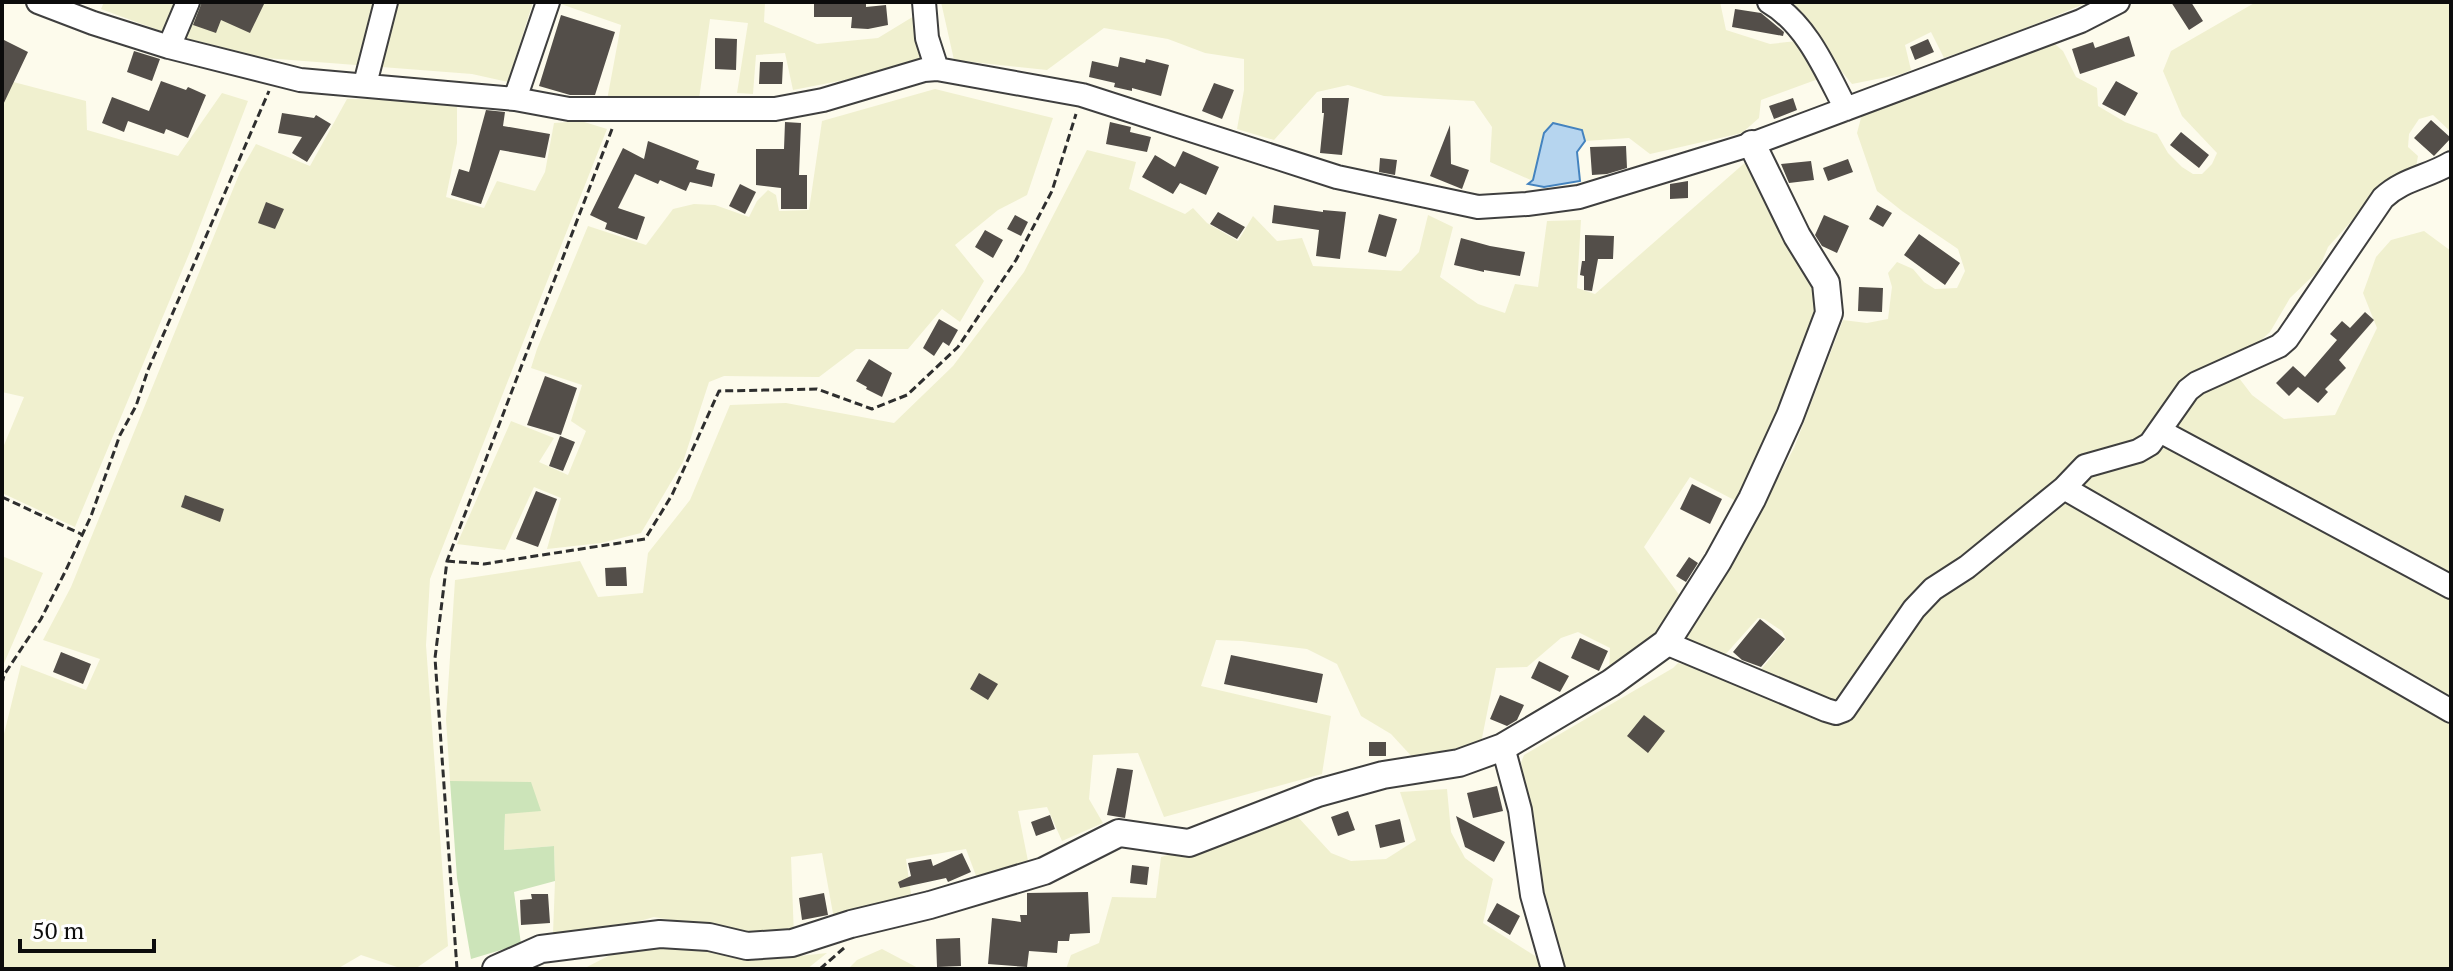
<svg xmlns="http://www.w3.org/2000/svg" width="2453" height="971" font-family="'PT Serif',serif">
<rect width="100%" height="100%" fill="#fdfbec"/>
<!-- farmland -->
<path fill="#f0f0cf" d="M104 2H533L508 82 472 74 265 58 169 34 101 9Z
M555 2H765L764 22 817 44 878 38 924 10 939 56 901 69 793 90 785 53 756 55 753 94 737 93 748 23 710 19 699 99 607 100 621 25Z
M941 2H1720L1726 30 1770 44 1797 41 1821 78 1761 100 1759 118 1742 133 1650 154 1629 138 1585 141 1582 130 1553 123 1541 143 1533 181 1490 162 1492 127 1474 101 1384 96 1348 85 1317 92 1274 140 1237 129 1244 90V59L1205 53 1168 39 1104 28 1047 70 954 60Z
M1784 2H2089L1994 41 1944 58 1931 32 1905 45 1911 70 1902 74 1852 84Z
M2256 2H2451V132L2433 115 2419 119 2409 134 2408 147 2418 156 2416 167 2403 178 2379 191 2328 247 2318 271 2290 298 2270 332 2248 352 2229 365 2252 395 2284 419 2335 415 2377 328 2363 293 2376 257 2391 240 2424 231 2451 251V969H1559L1538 893 1521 763 1524 755 1673 668 1678 663 1702 669 1759 672 1786 639 1782 631 1764 619 1758 618 1724 656 1686 646 1685 638 1739 549 1794 448 1843 320 1867 323 1888 319 1892 287 1888 273 1897 262 1913 269 1924 282 1935 289 1957 288 1965 271 1958 249 1902 211 1877 191 1857 133 1862 114 2055 44 2063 51 2076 77 2097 88 2098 106 2125 122 2157 134 2168 153 2182 167 2193 174H2202L2212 164 2217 153 2182 116 2163 71 2171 51Z
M2 79 86 101 87 130 178 156 222 93 248 101 189 254 75 527 2 493V450L24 397 2 392Z
M935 89 1053 118 1027 195 998 210 955 245 984 281 960 322 942 309 908 349H856L819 377 724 376 709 382 683 462 641 533 601 543 547 549 561 498 534 487 505 550 457 544 511 421 554 438 539 462 568 475 586 431 571 421 582 385 531 368 537 349 588 226 646 245 673 209 694 204 715 205 749 217 757 201 768 190 776 195 779 211 809 210 822 121Z
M347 99 403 100 457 107V143L446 197 484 208 497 181 535 191 545 172 554 123 581 121 607 129 430 579 426 645 448 946 415 969H403L361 955 337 969H2V742L21 665 86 690 100 659 43 640 71 587 240 172 256 144 310 166Z
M1087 150 1136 162 1129 189 1185 214 1193 208 1207 223 1238 241 1253 216 1277 241 1302 238 1313 266 1401 271 1419 252 1428 215 1453 227 1440 277 1478 304 1505 313 1515 284 1538 287 1547 221 1581 220 1577 288 1595 294 1748 160 1817 285 1820 330 1738 502 1690 477 1644 547 1683 600 1640 661 1609 676 1610 648 1578 632 1561 638 1527 667 1496 668 1481 743 1415 760 1391 734 1361 716 1337 664 1307 649 1242 641 1216 640 1201 686 1331 716 1322 774 1164 817 1138 753 1093 755 1089 799 1103 823 1062 841 1047 807 1018 811 1028 861 978 881 966 849 906 859 911 894 834 919 822 853 791 857 794 937 752 934 654 917 592 934H553L555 881 554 846 504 850 505 814 450 781 446 719 455 580 580 561 598 597 643 593 648 553 690 500 730 405 786 403 894 423 953 366 1024 272Z
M2 556 43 573 2 668Z
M1447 789 1451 832 1465 858 1493 879 1483 923 1540 959 1542 969H1066L1071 955 1099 943 1112 897 1156 898 1161 857 1297 816 1331 853 1351 861 1386 859 1416 840 1400 792Z
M664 943 761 960 827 953 807 969H583L620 950Z
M882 949 920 969H848L857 960Z"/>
<!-- green -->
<path fill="#cce4b9" d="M450 781 531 782 541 811 505 814 504 850 554 846 555 881 514 892 521 944 471 959 457 878Z"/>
<!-- water -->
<path fill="#b6d5ef" stroke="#4483bf" stroke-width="2" d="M1553 123 1582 130 1585 141 1577 152 1580 181 1544 187 1528 184 1533 180 1544 133Z"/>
<!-- building -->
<path fill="#534e49" d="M202 2H265L250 33 221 20 216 33 193 25Z
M814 2H866V7L886 5 888 25 868 29 851 28 852 17H814Z
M2171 2H2191L2203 21 2189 30Z
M1735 9 1761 13 1784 32 1783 36 1732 27Z
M561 15 615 32 595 95H570L539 86Z
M2129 36 2135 56 2080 74 2072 49 2093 42 2095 48Z
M715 38 737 39 736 70 715 69Z
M2 39 28 52 2 107Z
M1928 39 1934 52 1915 60 1910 47Z
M134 51 160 59 152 81 127 72Z
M1120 57 1145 63 1146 59 1169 65 1161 96 1132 88V91L1114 87 1115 83 1089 77 1092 61 1118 67Z
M760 62H783L782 84H759Z
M161 81 186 90 188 87 206 95 188 138 166 129 164 134 128 121 124 132 102 123 112 97 149 111Z
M2116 81 2138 93 2125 116 2102 104Z
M1214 83 1234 90 1222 119 1202 111Z
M1322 98H1349L1342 155 1320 153 1324 113H1322Z
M1793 98 1797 110 1774 119 1769 106Z
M486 110 505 112 503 126 550 134 545 158 500 150 481 204 451 195 459 169 469 172Z
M282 113 314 118 316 115 331 124 307 162 292 153 302 137 278 133Z
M2431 120 2451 138 2434 156 2414 138Z
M785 122 801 123 799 175H807V209H781V188L756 185V149H784Z
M1110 122 1131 127 1130 132 1151 137 1147 152 1106 144Z
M1450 125 1451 164 1469 170 1462 189 1430 176Z
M2181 132 2209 155 2199 168 2170 145Z
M648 141 699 161 696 169 715 174 712 187 690 182 686 191 660 180 658 184 635 174 618 208 645 217 637 240 605 229 607 223 590 215 623 148 644 159Z
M1626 146 1627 168 1607 174 1592 175 1590 147Z
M1183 151 1219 167 1206 195 1180 183 1173 194 1142 177 1155 155 1175 167Z
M1380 158 1397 160 1395 175 1379 172Z
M1848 159 1853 172 1828 181 1823 168Z
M1811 161 1814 180 1789 183 1781 164Z
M1688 181V198L1670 199V184Z
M740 184 756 192 745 214 729 206Z
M266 202 284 209 275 229 258 223Z
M1274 205 1323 212V210L1346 212 1340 259 1316 256 1319 230 1272 223Z
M1877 205 1892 213 1883 227 1869 219Z
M1218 212 1245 227 1237 239 1210 224Z
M1379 214 1397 219 1386 257 1368 252Z
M1015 215 1028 222 1021 236 1007 229Z
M1824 215 1849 226 1837 253 1822 246 1815 235Z
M985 230 1003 240 993 258 975 247Z
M1919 234 1960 263 1945 285 1904 255Z
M1585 235 1614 236 1613 259H1598L1592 291 1584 290V276L1580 275 1582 261H1585Z
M1461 238 1490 246 1525 252 1520 276 1484 270V272L1454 265Z
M1859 287 1883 288 1882 312 1858 311Z
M2365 312 2374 320 2339 360 2346 368 2325 389 2328 392 2318 403 2298 387 2289 396 2276 383 2293 366 2305 377 2337 340 2330 334 2342 321 2350 328Z
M939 319 958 330 949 346 943 342 934 356 923 348Z
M869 359 892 373 882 397 866 389 867 387 856 381Z
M545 376 577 388 561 435 527 425Z
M560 436 575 442 563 471 549 466Z
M1692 484 1722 499 1710 524 1680 509Z
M536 491 557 499 538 547 516 539Z
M185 495 224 509 220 522 181 507Z
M1689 557 1698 563 1686 582 1676 576Z
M626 567 627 586H606L605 568Z
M1760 619 1785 639 1761 667 1742 660 1733 652Z
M1580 638 1608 651 1599 671 1571 658Z
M61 652 91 664 83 684 53 672Z
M1231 655 1323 674 1317 703 1224 684Z
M1539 661 1569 676 1560 692 1531 678Z
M979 673 998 684 988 700 970 689Z
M1500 695 1524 705 1517 720 1507 726 1490 719Z
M1644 715 1665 731 1648 753 1627 736Z
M1369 742H1386V756H1369Z
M1117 768 1133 770 1125 818 1107 815Z
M1497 786 1503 811 1473 818 1467 793Z
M1348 811 1355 830 1338 836 1331 817Z
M1050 815 1055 829 1036 836 1031 822Z
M1456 816 1505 842 1494 862 1465 847Z
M1400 819 1405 842 1380 848 1375 825Z
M962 853 971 872 948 882 946 878 900 888 898 882 911 876 908 863 931 859 933 866Z
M1132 865 1149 867 1147 885 1130 883Z
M1088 892 1090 933 1070 934 1069 941H1058L1057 953 1029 951 1027 967 988 964 992 918 1021 922 1020 915H1027V893Z
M824 893 828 915 802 920 799 898Z
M531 894H548L550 923 521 925 520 900 532 899Z
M1497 903 1520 916 1510 935 1487 921Z
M960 938 961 966 937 967 936 939Z"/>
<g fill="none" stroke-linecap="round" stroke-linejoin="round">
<!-- minor casing -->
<g stroke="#3f3f3f" stroke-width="26">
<path id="minor" d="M38 2 93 23 169 47 300 80 515 99 569 109H775L823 100 924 70 937 69 1082 95 1337 177 1478 207 1527 204 1579 197 1752 144 2081 21 2118 2
M924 2 927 38 937 69
M1769 2C1807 24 1826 71 1846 109
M169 47 188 2
M365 84 386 2
M515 99 548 2
M2160 431 2451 587
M2064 488 2451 711
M1666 643 1826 710 1836 713 1844 710 1914 609 1933 589 1967 567 2064 488 2085 466 2138 451 2150 444 2188 390 2197 383 2279 346 2287 339 2383 198C2403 179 2428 177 2451 163
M1503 747 1520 810 1532 895 1553 969"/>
</g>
<!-- tertiary casing -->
<g stroke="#3f3f3f" stroke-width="30">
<path id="tertiary" d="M496 969 541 949 660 934 709 937 747 946 792 943 851 924 930 905 1044 871 1119 833 1189 843 1318 793 1383 775 1459 763 1503 747 1611 683 1666 643 1718 561 1752 499 1790 416 1829 313 1826 283 1797 236 1752 144"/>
</g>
<!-- path -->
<path stroke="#2e2e2e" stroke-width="3" stroke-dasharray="8 4" stroke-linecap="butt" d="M2 497 81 534
M447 561 484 564 645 539 672 495 719 391 817 389 872 409 907 395 958 347 1016 260 1052 191 1076 114
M2 684 4 675 41 619 66 570 91 516 120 435 136 406 148 370 269 91
M457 969 435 658 447 561 612 129
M820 969 844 948"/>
<!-- minor -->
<use href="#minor" stroke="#fff" stroke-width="22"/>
<!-- tertiary -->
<use href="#tertiary" stroke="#fff" stroke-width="26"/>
</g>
<!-- border -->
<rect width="2453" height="971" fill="none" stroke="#0c0c0c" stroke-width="8"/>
<!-- scale -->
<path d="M20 939v12h134v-12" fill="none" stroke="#0c0c0c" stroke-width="4"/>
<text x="32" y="939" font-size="24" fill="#0c0c0c" stroke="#ffffff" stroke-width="6" paint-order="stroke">50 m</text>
</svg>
